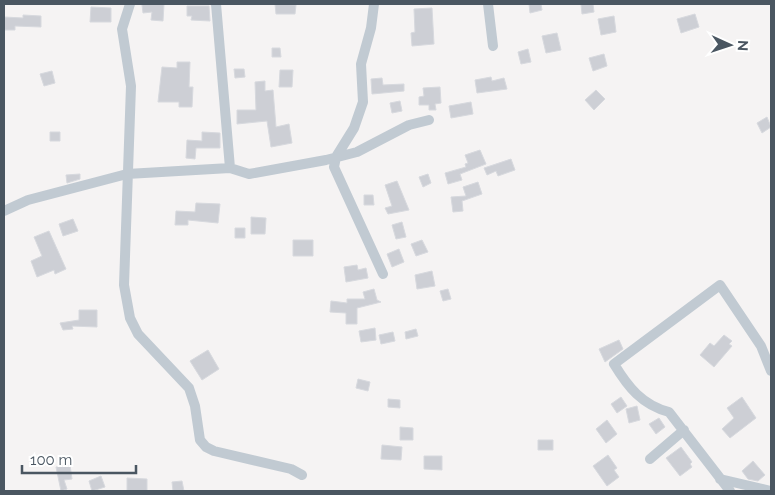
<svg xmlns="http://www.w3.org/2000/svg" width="775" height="495" font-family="Raleway,sans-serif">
<rect width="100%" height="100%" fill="#f5f3f3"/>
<!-- building -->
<path fill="#cdcfd5" stroke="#d7d9de" d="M144 4H164L163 21 151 20 152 12 143 13 142 5Z
M275 4 296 5 295 14H276Z
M529 4H541L542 10 530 13Z
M581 4H593L594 12 582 14Z
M187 6H209L210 21 191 20 192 16H187Z
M91 7 111 8V22H90Z
M432 8 434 44 412 46 411 33 415 32 414 9Z
M695 14 699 27 681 33 677 19Z
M23 15 41 16V27L15 26V30H4V17L23 18Z
M614 16 616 32 601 35 598 19Z
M557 33 561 50 546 53 542 36Z
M272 48H280L281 57H272Z
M528 49 531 62 521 64 518 52Z
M604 54 607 66 593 71 589 58Z
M177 62H190L189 87H193L192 107H179V102H158L162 67 177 68Z
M234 69H244L245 77 235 78Z
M280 70H293L292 87H279Z
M52 71 55 83 44 86 40 74Z
M491 77 492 81 504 78 507 89 477 93 475 80Z
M382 78 383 85 404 84V91L372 94 371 79Z
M265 81V91L273 90 276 127 289 124 292 143 271 147 267 121 237 124V110H256L255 82Z
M440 87 441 103 435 104 436 110H429V105H419V97L424 96 423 88Z
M596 90 605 99 594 110 585 100Z
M400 101 402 111 392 113 390 103Z
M471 102 473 114 451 118 449 106Z
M767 117 771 127 762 133 757 123Z
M50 132H60V141H50Z
M202 132 220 133V148H196L195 159 186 158 187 140 202 141Z
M480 150 486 164 460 174 462 180 448 184 445 173 466 167 465 164 468 163 465 155Z
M511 159 515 170 498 176 496 171 487 175 484 168Z
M80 174V179L67 183 66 175Z
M428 174 431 183 423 187 419 177Z
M397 181 409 210 388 214 385 208 392 206 385 185Z
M478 182 482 194 462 201 463 211 453 212 451 197 466 196 463 187Z
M364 195H373L374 205H364Z
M196 203 220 204 218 223 188 220V225H175L176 211 195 212Z
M251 217 266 218 265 234H251Z
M73 219 78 231 63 236 59 224Z
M402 222 406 237 396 239 392 225Z
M235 228H245V238H235Z
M49 231 66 269 55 274 54 270 37 277 31 261 42 256 34 237Z
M293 240H313V256H293Z
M422 240 428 252 416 256 411 244Z
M399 249 404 262 392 267 387 254Z
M357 265 358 270 366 268 368 278 346 282 344 267Z
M432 271 435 286 417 289 415 275Z
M374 289 377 300 381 302 357 308V324H346V313L330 312 331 301 347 303V299H365L363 292Z
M448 289 451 299 443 301 440 291Z
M79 310H97V327L72 326 73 329 63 330 60 323 79 320Z
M375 328 376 340 361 342 359 331Z
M416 329 418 336 406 339 405 332Z
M393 332 395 341 381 344 379 335Z
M724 335 732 341 729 344 732 346 714 367 700 355 710 343 714 346Z
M619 340 623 349 605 362 599 349Z
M208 350 219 369 202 380 190 361Z
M358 379 370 382 368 391 356 388Z
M621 397 627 406 617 413 611 404Z
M742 397 756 418 730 438 722 429 734 418 727 408Z
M388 399 400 400V408L388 407Z
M637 406 640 420 629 423 626 409Z
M659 418 665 427 656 434 649 424Z
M607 420 617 434 606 443 596 429Z
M400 427 413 428V440H400Z
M538 440H553V450H538Z
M382 445 402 447 401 460 381 459Z
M681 447 692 462 690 464 692 467 680 476 666 458Z
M608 455 617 468 614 470 619 477 607 486 593 466Z
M424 456H442V470L424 469Z
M753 461 765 475 758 481 748 479 742 471Z
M70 465 72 479 64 480 67 489 61 491 56 467Z
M101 476 105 487 92 491 89 481Z
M127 478 147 479V491H127Z
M182 481 184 491H173L172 482Z"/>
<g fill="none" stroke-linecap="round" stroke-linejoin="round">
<!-- minor -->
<path stroke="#c1cad2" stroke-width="10" d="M130 4 122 29 131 86 124 285 130 318 138 334 189 388 195 406 200 440 206 447 214 451 291 469 302 475
M374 4 371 28 361 64 363 102 354 128 336 157 334 167 383 274
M488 4 493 46
M230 168 249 174 326 160 357 152 409 125 429 120
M4 211 28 200 127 174 230 168 216 4
M650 459 684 430
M720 479 771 491
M730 491 669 412C642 405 628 387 614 364L720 285 761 346 771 371"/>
</g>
<!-- border -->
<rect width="775" height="495" fill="none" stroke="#4a5661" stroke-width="10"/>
<!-- north arrow -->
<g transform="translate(730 45) rotate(93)" stroke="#ffffff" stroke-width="4" paint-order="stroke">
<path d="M0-4L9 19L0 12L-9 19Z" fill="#4a5661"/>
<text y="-8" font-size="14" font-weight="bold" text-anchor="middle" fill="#4a5661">N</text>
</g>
<!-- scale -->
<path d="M22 465v8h114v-8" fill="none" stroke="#4a5661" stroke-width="2.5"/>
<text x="30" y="465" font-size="15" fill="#4a5661" stroke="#ffffff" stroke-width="4" paint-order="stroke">100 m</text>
</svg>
